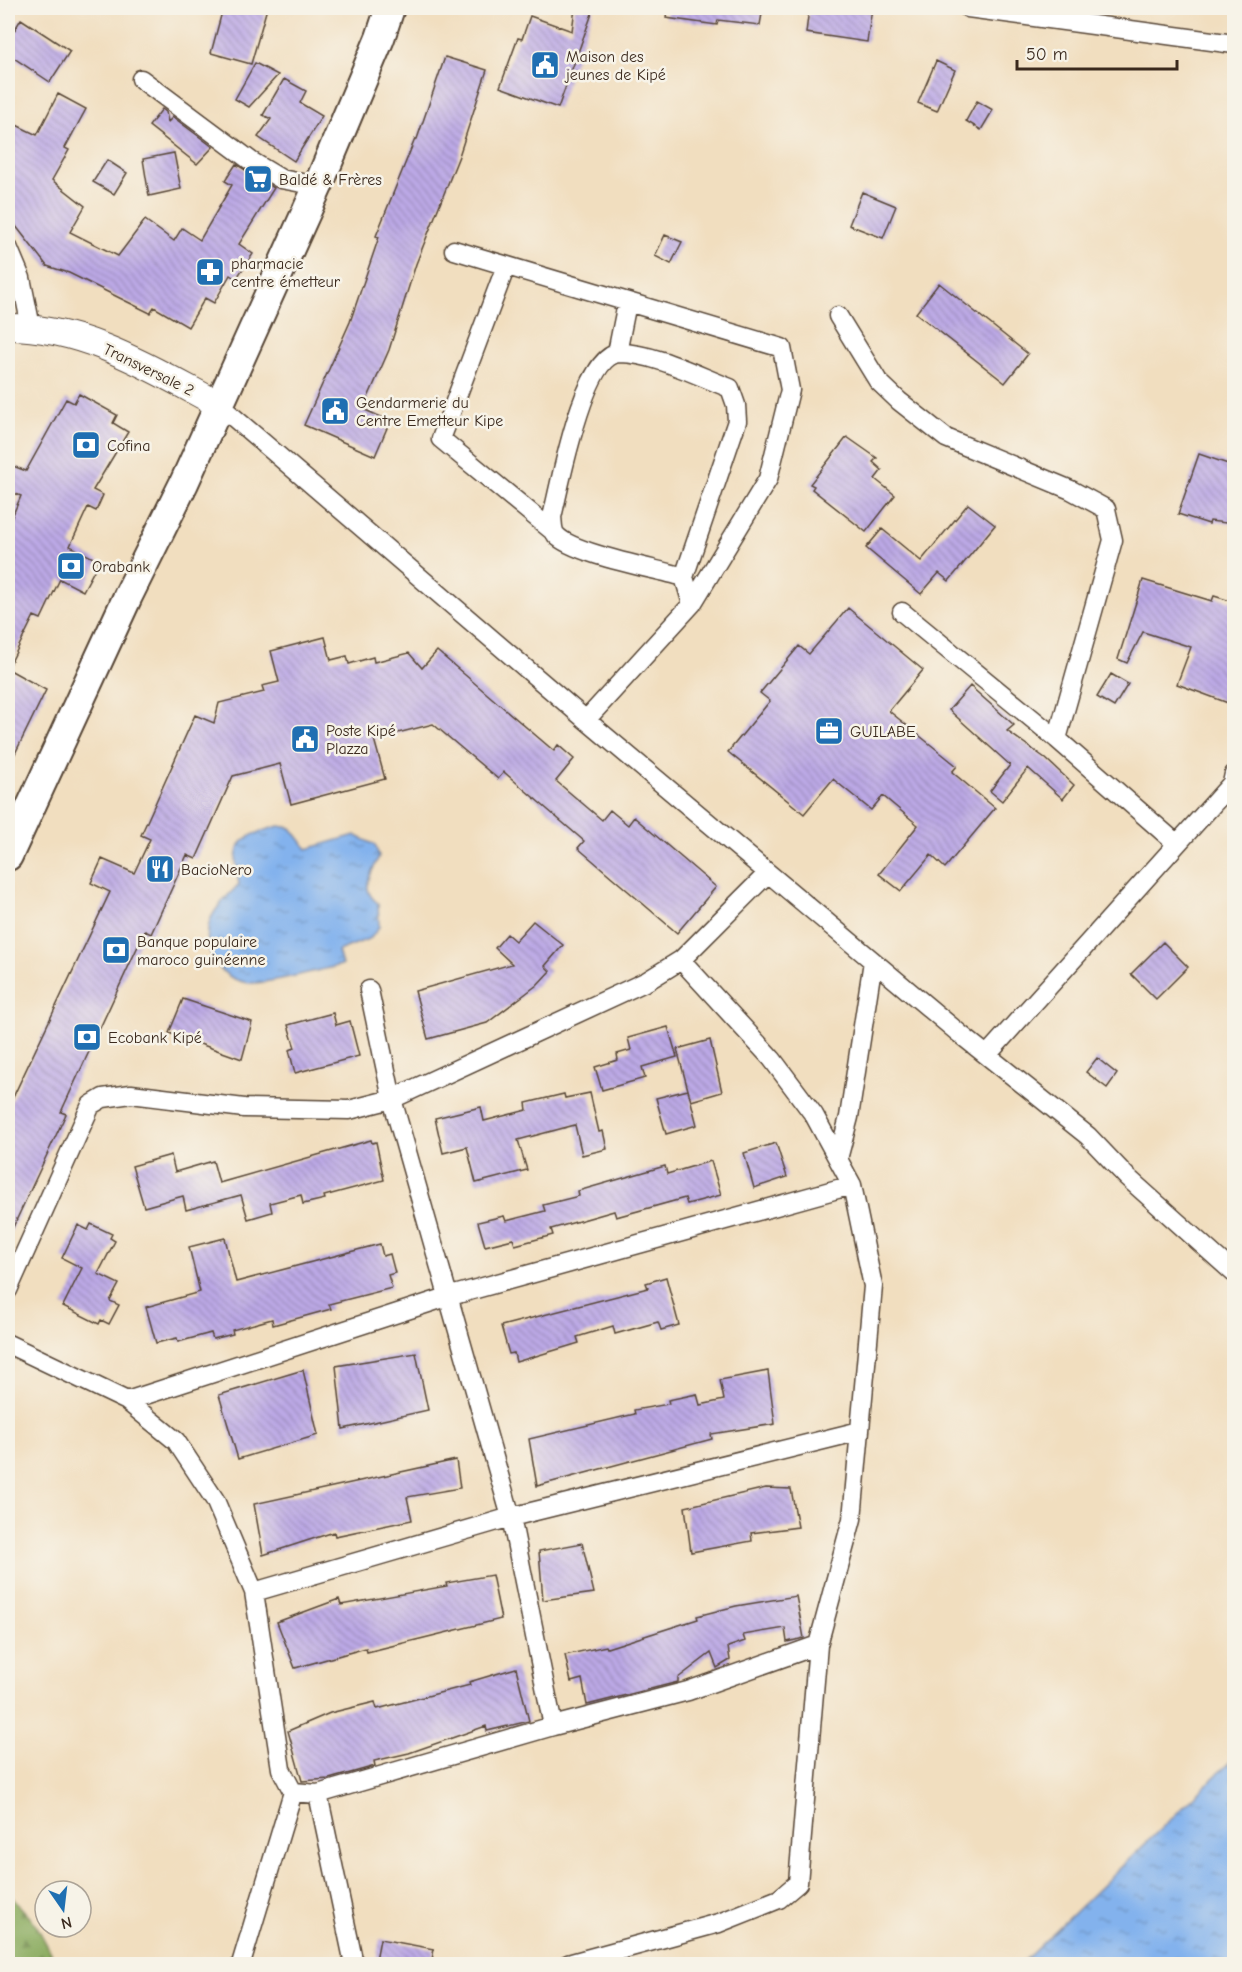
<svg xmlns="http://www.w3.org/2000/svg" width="1242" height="1972" font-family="'Comic Neue',sans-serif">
<defs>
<pattern id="forest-firs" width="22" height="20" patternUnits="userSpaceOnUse" patternTransform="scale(1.5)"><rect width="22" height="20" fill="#8aab5f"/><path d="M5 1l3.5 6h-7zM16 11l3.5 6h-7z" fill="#728b4e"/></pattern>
<pattern id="water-ripples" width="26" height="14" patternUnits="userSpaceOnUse" patternTransform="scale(1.5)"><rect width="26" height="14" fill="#83b2ed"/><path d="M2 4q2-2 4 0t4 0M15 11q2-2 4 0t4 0" fill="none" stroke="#6c91bf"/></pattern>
<pattern id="building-back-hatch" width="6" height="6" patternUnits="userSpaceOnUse" patternTransform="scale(1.5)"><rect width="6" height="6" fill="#bca9e6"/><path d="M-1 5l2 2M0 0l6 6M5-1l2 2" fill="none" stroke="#9a8aba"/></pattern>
</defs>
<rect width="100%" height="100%" fill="#f7f3e8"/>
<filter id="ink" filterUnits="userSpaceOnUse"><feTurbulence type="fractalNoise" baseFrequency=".0167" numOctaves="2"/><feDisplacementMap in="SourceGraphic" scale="12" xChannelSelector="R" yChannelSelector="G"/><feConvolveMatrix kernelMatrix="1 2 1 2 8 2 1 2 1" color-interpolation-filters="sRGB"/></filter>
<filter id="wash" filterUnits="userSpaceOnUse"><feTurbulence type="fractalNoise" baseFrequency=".008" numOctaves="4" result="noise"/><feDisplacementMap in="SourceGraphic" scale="24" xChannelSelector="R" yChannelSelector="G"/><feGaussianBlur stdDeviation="1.35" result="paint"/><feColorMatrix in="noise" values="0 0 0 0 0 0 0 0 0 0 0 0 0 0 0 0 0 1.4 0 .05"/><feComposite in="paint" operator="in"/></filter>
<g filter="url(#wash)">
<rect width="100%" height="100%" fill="#f1debf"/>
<!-- forest -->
<path fill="url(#forest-firs)" stroke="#626a3e" stroke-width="1.5" d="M8 1893 35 1923 57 1964H8Z"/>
<!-- water -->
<path fill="url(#water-ripples)" stroke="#5f6e86" stroke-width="1.5" d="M279 826 291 828 307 849 355 835 375 845 379 856C372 873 358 889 378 903L379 927 371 938 338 951 342 965C321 969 270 984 251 983 222 981 202 954 209 924 212 910 229 895 239 884 231 843 239 837 279 826Z
M1234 1758V1964H1021Z"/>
<g id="blocks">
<!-- building -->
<path fill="url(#building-back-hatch)" d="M223 8H267L251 64 211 53Z
M575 8H594L558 108 500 87 518 38 522 39 530 16 572 31Z
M667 8H763L760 25 718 20 717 25 666 18Z
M809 8H872L867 42 806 33Z
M21 19 70 51 50 82 8 54V41Z
M445 57 487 70 459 156 416 264 389 350 363 409 390 421 375 456 304 425 350 322 379 237 376 236 415 139H417Z
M936 61 955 70 937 111 918 103Z
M255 63 278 75 249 107 235 99Z
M284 79 306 91 300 103 322 116 294 161 258 137 271 119 263 115Z
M58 94 86 109 65 148 69 150 52 180 85 206 70 232 118 256 145 220 174 241 182 228 200 240 232 185 225 181 236 164 274 188 239 244 253 254 236 279 230 275 214 303 205 298 188 327 154 307 150 313 69 273 47 266 8 216V121L37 135Z
M977 101 993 110 981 130 966 121Z
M162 109 166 112 168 122 173 117 213 147 197 164 149 126Z
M174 153 181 189 149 196 143 159Z
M107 160 127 173 114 194 93 182Z
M862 192 896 206 883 238 849 225Z
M665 235 682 242 671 264 655 256Z
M939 283 1028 354 1005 383 916 313Z
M79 394 117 415 113 423 128 432 93 490 103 495 96 511 88 507 70 546 99 561 83 591 60 579 41 619 34 616 8 668V526L21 496 8 491V464L26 471 66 399 74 403Z
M847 437 877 458 873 462 882 470 875 479 895 495 866 532 812 489 814 486 810 484Z
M1199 454 1234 466V524L1210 521 1209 524 1178 514Z
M968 504 995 525 949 581 939 573 921 594 866 548 882 529 921 561Z
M1143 580 1212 601 1214 596 1234 602V686L1228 703 1177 684 1191 647 1143 632 1127 663 1118 659Z
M848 608 923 670 889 711 957 766 952 772 995 808 945 868 931 855 901 891 879 874 918 825 883 796 871 810 833 779 804 814 728 752 770 701 760 693 799 646 809 654Z
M325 637 331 660 347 656 349 664 373 657 374 662 409 653 422 668 437 651 554 751 558 745 574 759 556 781 602 820 610 810 628 825 634 817 716 887 677 933 578 848 584 841 504 772 498 779 433 724 374 739 385 779 291 804 280 764 233 776 196 859 187 855 151 934 145 931 61 1112 66 1114 8 1238V1108L110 892 91 883 102 859 134 873 150 839 141 835 195 715 214 723 219 703 264 692 262 686 279 682 271 651Z
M8 669 46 690 8 768Z
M1111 674 1128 684 1114 707 1097 697Z
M970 686 1014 725 1007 731 1045 758 1074 785 1063 799 1028 768 1002 801 990 791 1010 765 949 710Z
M533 921 563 945 545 966 550 971 537 985 487 1023 428 1039 415 991 512 964 495 948 507 934 515 941Z
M1163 942 1188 967 1156 999 1131 974Z
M183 999 252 1022 242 1059 169 1033Z
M333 1013 336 1025 350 1021 359 1056 295 1073 289 1050 295 1048 288 1025Z
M668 1027 677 1057 642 1067 645 1078 602 1090 595 1067 618 1060 617 1054 631 1050 628 1038Z
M710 1040 722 1092 691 1101 677 1049Z
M1097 1058 1117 1074 1107 1088 1086 1072Z
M688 1090 697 1125 666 1134 656 1098Z
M590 1093 599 1132 603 1131 607 1149 582 1155 575 1125 518 1140 527 1170 476 1183 467 1147 443 1153 435 1118 481 1107 484 1121 527 1110 526 1103 564 1094 565 1098Z
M371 1140 372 1143 376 1142 384 1180 324 1196 325 1199 303 1204 301 1195 270 1203 272 1212 248 1219 241 1195 186 1210 183 1196 144 1207 132 1166 171 1155 175 1172 213 1161 219 1183Z
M776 1143 787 1177 754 1188 744 1153Z
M711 1161 721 1195 687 1204 685 1198 616 1217 614 1211 551 1229 553 1235 515 1245 513 1239 485 1246 478 1222 504 1216 506 1221 545 1211 543 1205 579 1196 578 1191 665 1166 667 1174Z
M91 1224 112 1234 110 1238 115 1241 98 1274 119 1284 110 1301 119 1305 109 1324 101 1320 99 1324 63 1306 82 1268 62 1258 78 1225 88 1230Z
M225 1238 236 1282 380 1244 383 1256 390 1254 395 1273 388 1275 392 1288 329 1304 331 1309 273 1325 272 1319 232 1330 233 1334 213 1339 211 1333 178 1342 177 1338 156 1343 146 1307 200 1292 189 1247Z
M666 1277 679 1325 661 1330 658 1322 615 1334 613 1326 577 1337 579 1343 516 1362 514 1353 509 1354 501 1326 648 1288 646 1283Z
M416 1353 428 1410 343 1429 336 1366Z
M303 1370 318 1435 238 1459 219 1395Z
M768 1371 775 1424 711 1434 712 1439 537 1486 529 1439 635 1414 634 1410 669 1404 668 1400 697 1394 700 1405 724 1400 720 1380Z
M456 1460 460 1488 407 1497 412 1520 335 1536 334 1532 263 1555 254 1504Z
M766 1488 791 1489 798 1527 751 1533 752 1541 691 1552 685 1507Z
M582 1543 594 1593 543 1600 539 1551Z
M492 1575 501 1619 367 1652 366 1648 295 1668 277 1622 339 1599 341 1605 447 1586 446 1583Z
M796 1596 804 1638 787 1642 785 1628 743 1635 745 1641 728 1647 730 1660 717 1668 711 1653 678 1678V1682L587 1705 582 1679 571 1682 565 1655 606 1646 607 1648 698 1619 697 1616 736 1606Z
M516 1668 529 1721 487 1731 486 1726 409 1753 374 1761 375 1766 329 1779 302 1781 288 1731 330 1713 375 1702 377 1709 470 1685 469 1682Z
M380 1939 434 1949 431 1965H375Z"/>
</g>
</g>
<g filter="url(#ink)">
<use href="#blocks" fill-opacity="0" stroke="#564536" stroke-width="1.5"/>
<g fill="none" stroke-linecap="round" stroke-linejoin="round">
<!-- minor casing -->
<g stroke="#564536" stroke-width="21">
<path id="minor" d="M968 8 1234 44
M141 79 251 161 281 179 318 186
M8 247 21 278 31 327
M454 250 782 348 790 390 768 479 692 604 586 720
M506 266 441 439 554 532
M838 316 878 381 899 401 946 438 1071 490 1106 509 1113 540 1057 739
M617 353 627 303
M218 404 586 720 960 1034 1088 1136 1127 1177 1234 1273
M684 577 737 421 736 405 730 388C698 376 654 353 620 353 583 354 560 486 552 517 553 523 552 530 556 535 573 554 657 569 684 577L692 604
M902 612 1057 739 1177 844
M369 990 392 1099 511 1517 553 1726
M987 1055 1232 783 1234 774
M838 1159 849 1117 873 961
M8 1290 91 1105 103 1098 131 1094 244 1108 349 1110 392 1099 647 981 681 960 768 873
M8 1344 127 1401 176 1441 215 1500 254 1592 281 1769 293 1792 318 1794 553 1726 688 1691 818 1645 852 1519 873 1286 852 1185 814 1115 772 1059 681 960
M127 1401 447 1297 852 1185
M254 1592 511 1517 860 1431
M318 1794 354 1964
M241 1964 293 1792
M568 1964 719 1923 779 1899 798 1883 818 1645"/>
</g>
<!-- secondary casing -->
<g stroke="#564536" stroke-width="28">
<path id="secondary" d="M8 327C85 327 152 369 218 404"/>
</g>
<!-- primary casing -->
<g stroke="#564536" stroke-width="32">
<path id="primary" d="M8 856 128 596 184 483 318 186 380 38 390 8"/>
</g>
<!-- minor -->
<use href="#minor" stroke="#fff" stroke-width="18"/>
<!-- secondary -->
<use href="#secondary" stroke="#fff" stroke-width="26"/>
<!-- primary -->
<use href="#primary" stroke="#fff" stroke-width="28"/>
</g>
</g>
<!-- icons -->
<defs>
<g id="civic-square" transform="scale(1.5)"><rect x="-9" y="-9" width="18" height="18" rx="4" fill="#1f6fb2" stroke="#f7f3e8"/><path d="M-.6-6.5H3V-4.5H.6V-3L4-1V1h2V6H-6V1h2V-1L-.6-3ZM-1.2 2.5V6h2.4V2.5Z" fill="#fff"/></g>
<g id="supermarket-square" transform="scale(1.5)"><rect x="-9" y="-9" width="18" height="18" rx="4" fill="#1f6fb2" stroke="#f7f3e8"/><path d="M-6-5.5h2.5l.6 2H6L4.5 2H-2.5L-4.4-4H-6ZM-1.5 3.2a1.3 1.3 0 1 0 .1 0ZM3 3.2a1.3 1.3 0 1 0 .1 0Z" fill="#fff"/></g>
<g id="pharmacy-square" transform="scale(1.5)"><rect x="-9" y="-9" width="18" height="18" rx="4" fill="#1f6fb2" stroke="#f7f3e8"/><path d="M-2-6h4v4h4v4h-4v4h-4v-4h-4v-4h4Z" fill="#fff"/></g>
<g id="bank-square" transform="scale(1.5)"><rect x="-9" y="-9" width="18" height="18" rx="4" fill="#1f6fb2" stroke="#f7f3e8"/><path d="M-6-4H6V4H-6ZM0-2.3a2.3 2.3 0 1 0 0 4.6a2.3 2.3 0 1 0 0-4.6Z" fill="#fff"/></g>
<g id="office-square" transform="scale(1.5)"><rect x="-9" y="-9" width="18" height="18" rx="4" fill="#1f6fb2" stroke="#f7f3e8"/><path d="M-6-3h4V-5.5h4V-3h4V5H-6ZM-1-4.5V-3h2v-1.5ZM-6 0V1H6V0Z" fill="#fff"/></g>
<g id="restaurant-square" transform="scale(1.5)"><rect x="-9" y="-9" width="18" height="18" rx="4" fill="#1f6fb2" stroke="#f7f3e8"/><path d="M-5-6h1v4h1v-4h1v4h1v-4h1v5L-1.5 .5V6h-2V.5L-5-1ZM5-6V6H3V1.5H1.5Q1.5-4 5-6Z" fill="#fff"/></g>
</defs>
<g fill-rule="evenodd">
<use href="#civic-square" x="545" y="65"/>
<use href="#supermarket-square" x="258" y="179"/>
<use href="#pharmacy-square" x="210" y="272"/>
<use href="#civic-square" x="335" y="411"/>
<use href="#bank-square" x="86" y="445"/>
<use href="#bank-square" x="71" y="566"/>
<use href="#office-square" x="829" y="731"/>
<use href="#civic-square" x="305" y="739"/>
<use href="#restaurant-square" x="160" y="869"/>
<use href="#bank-square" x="116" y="950"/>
<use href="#bank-square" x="87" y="1037"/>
</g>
<g text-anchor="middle" stroke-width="5" stroke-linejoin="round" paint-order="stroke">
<!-- poi labels -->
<g font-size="16" fill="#3b2a1e" stroke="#f7f3e8" text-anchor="start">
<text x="566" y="62">Maison des<tspan x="566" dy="18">jeunes de Kipé</tspan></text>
<text x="279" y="185">Baldé &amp; Frères</text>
<text x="231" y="269">pharmacie<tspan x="231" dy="18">centre émetteur</tspan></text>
<text x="356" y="408">Gendarmerie du<tspan x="356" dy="18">Centre Emetteur Kipe</tspan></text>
<text x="107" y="451">Cofina</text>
<text x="92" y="572">Orabank</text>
<text x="326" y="736">Poste Kipé<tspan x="326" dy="18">Plazza</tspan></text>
<text x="850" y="737">GUILABE</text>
<text x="181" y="875">BacioNero</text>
<text x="137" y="947">Banque populaire<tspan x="137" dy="18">maroco guinéenne</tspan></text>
<text x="108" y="1043">Ecobank Kipé</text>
</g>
<!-- street labels -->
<g font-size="16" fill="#3b2a1e" stroke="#f7f3e8">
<text transform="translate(149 369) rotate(26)" y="6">Transversale 2</text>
</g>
</g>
<!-- margin -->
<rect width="1242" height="1972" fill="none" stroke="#f7f3e8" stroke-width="30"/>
<!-- north arrow -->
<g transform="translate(63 1909) rotate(166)"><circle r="28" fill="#f7f3e8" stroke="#aca397" stroke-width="1.5"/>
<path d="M0-4.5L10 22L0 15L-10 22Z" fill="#1f6fb2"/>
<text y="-9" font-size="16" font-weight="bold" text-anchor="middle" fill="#3b2a1e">N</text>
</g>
<!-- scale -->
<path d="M1017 60v9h160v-9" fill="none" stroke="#3b2a1e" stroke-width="3"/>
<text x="1026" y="60" font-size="18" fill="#3b2a1e" stroke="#f7f3e8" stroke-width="4.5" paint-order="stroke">50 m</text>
</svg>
